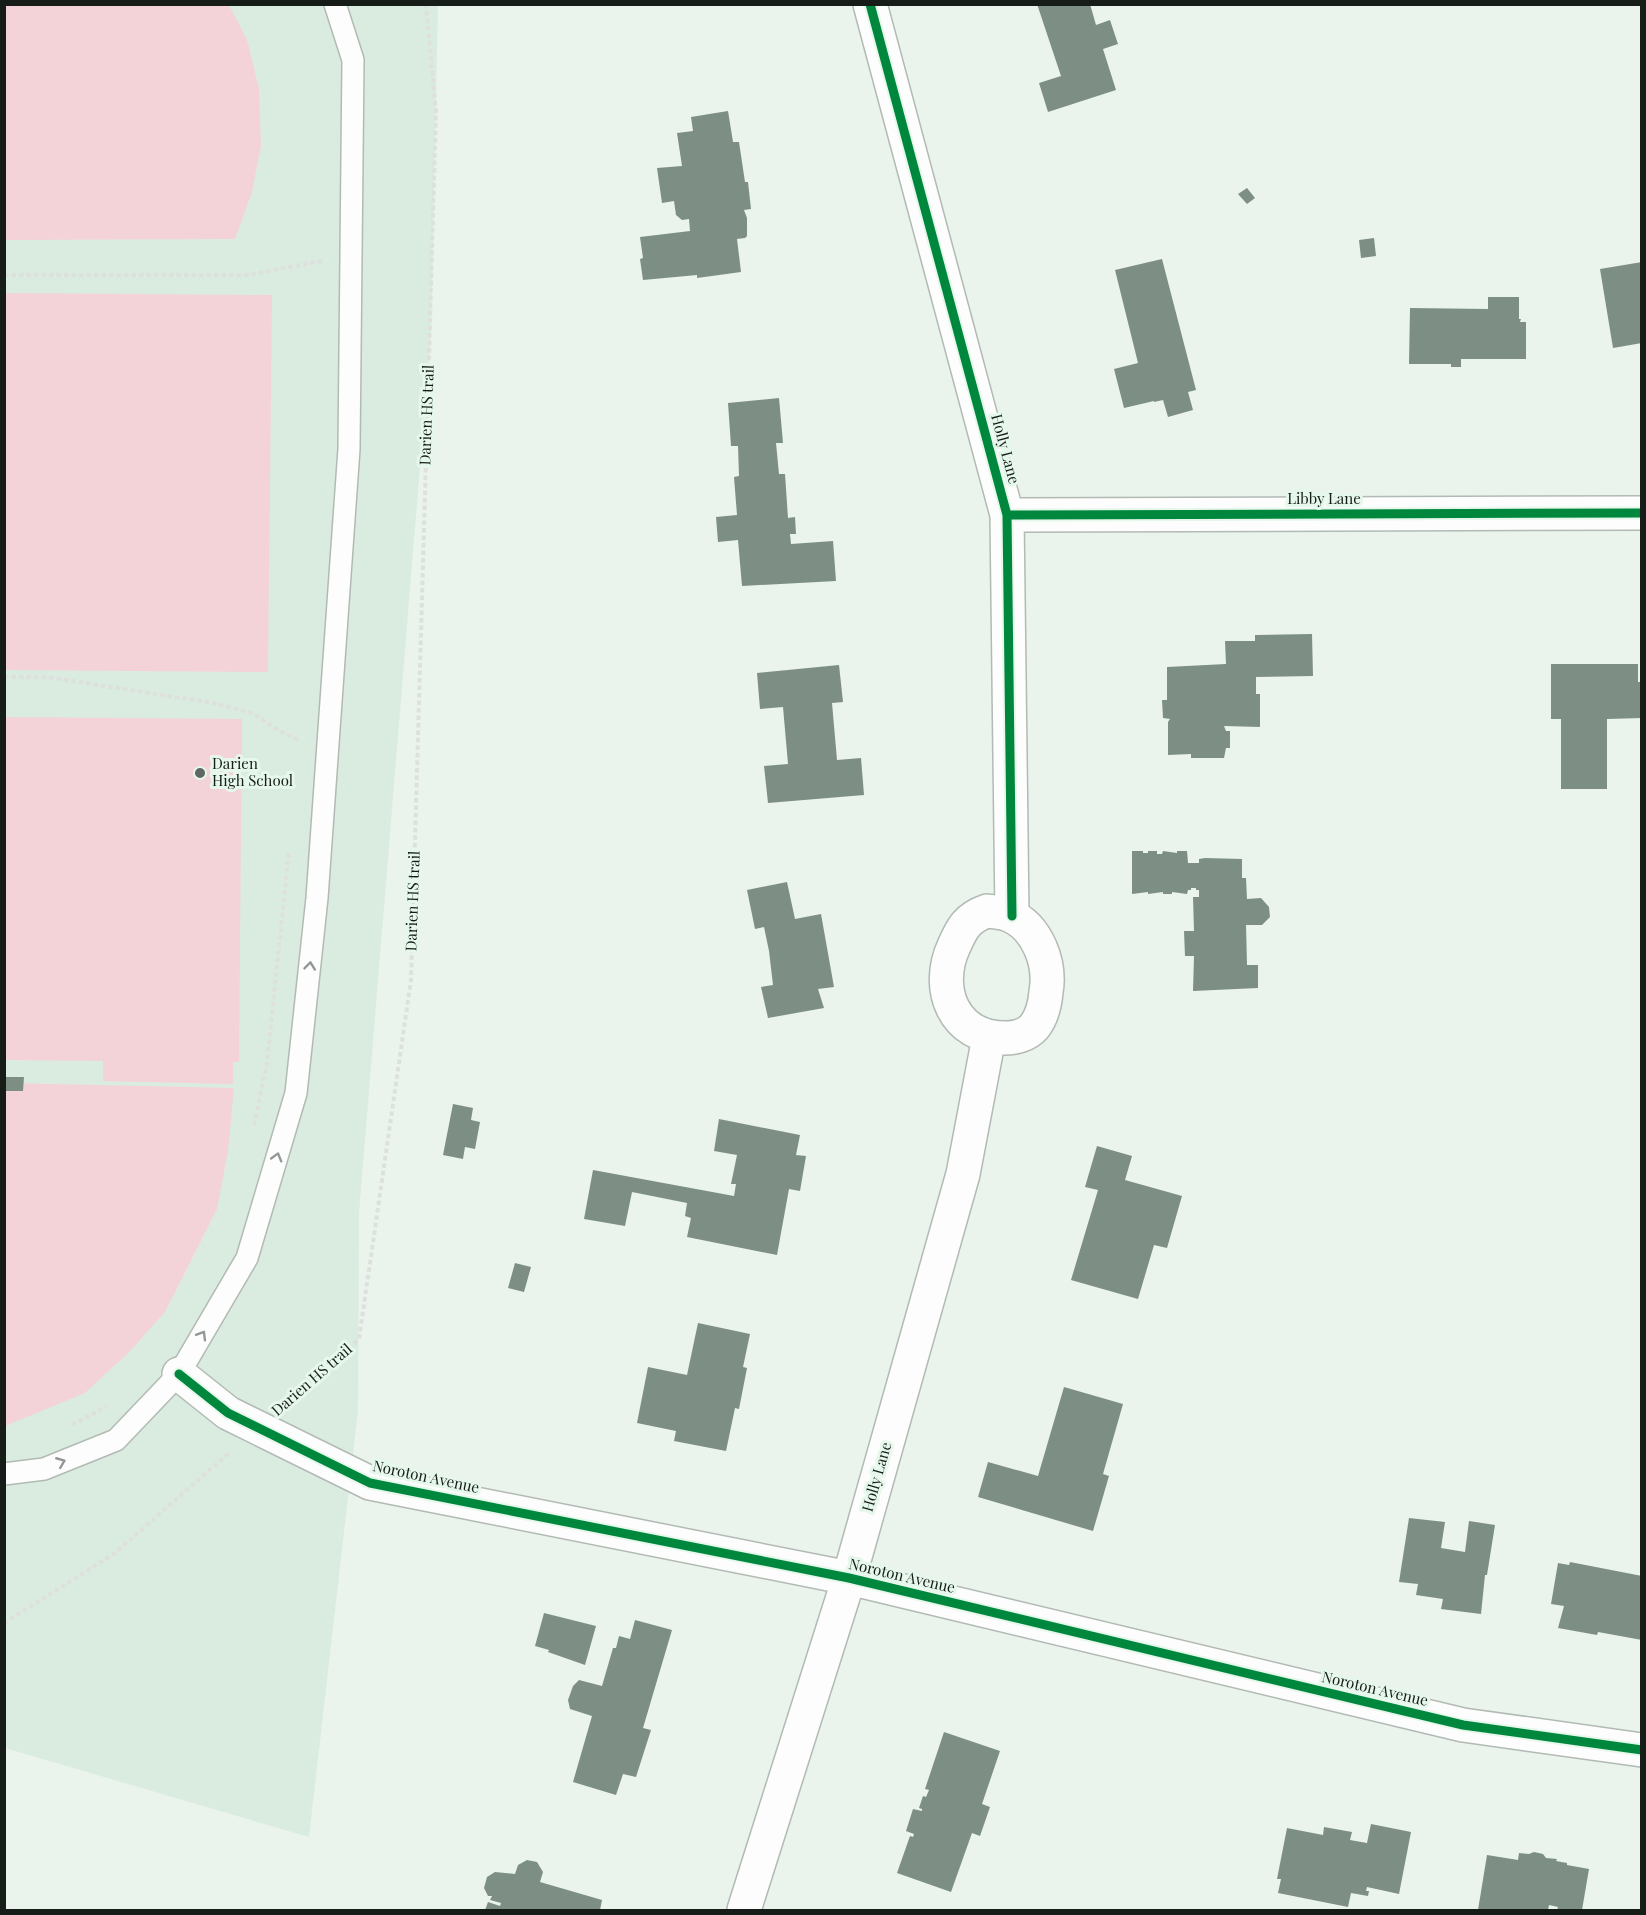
<svg xmlns="http://www.w3.org/2000/svg" width="1646" height="1915" font-family="'Playfair Display',serif">
<rect width="100%" height="100%" fill="#eaf3ec"/>
<!-- built -->
<path fill="#daecdf" d="M4 5H438L431 332 359 1213 358 1410 309 1837 5 1748Z"/>
<!-- green -->
<path fill="#f3d3d8" d="M4 5H229L247 40 259 89 261 146 252 192 235 239 5 240Z
M5 293 272 295 268 672 5 670Z
M5 717 242 719 239 1062H233V1084L103 1081V1061L5 1060Z
M4 1083 234 1088 228 1151 217 1209 165 1312 130 1351 85 1393 5 1426Z"/>
<!-- building -->
<path fill="#7d8f85" d="M1037 4H1090L1096 25 1110 20 1118 44 1103 49 1116 90 1048 112 1039 83 1061 76Z
M728 111 733 142H739L745 182H748L751 209 744 210 747 218V236L745 238 737 239 741 272 697 278V275L643 280 640 259 643 258 640 237 690 231 689 219 682 220 676 215 674 201 662 203 657 168 682 166 677 133 693 131 691 117Z
M1247 188 1255 198 1247 204 1238 194Z
M1374 238 1376 256 1361 258 1359 240Z
M1162 259 1196 390 1188 392 1193 410 1168 417 1163 400 1154 402V401L1124 408 1114 369 1138 363 1115 270Z
M1642 262V343L1613 348 1600 269Z
M1488 297H1519V319H1521L1520 322H1526V359H1461V367H1451V364H1409L1410 308 1488 309Z
M779 398 783 443H776L779 474H785L788 518 795 517 796 534H790L791 544 833 541 836 581 742 586 738 540 718 542 716 517 737 515 734 477 739 476 738 446H731L728 403Z
M1312 634 1313 676 1256 677V694H1260V727L1224 726 1226 731H1230V748H1226L1224 758H1191V754L1168 755V722L1170 719 1163 718 1162 700H1167V667L1226 664 1225 641H1255V635Z
M1551 664H1638V682H1642V718L1607 719V789H1561V719H1551Z
M839 665 843 702 832 703 837 760 861 758 864 795 768 803 764 766 788 764 783 707 760 709 757 673Z
M1132 851H1143V853H1148V851H1157V854H1162L1163 851 1177 853V851H1187L1188 863H1199V859L1205 858 1242 859V878H1246L1247 899 1261 898 1269 907 1270 917 1262 925H1246L1247 965H1258V988L1193 991 1194 956H1185L1184 931H1194L1193 897H1199V890H1196V888H1191V890H1188L1187 894 1172 892V894H1163V892L1148 894V892L1132 894Z
M787 882 795 919 821 914 834 987 818 989 824 1008 768 1018 761 987 773 985 769 951 764 927 755 929 747 890Z
M4 1077H24L23 1091H4Z
M453 1104 473 1108 471 1120 480 1122 475 1149 465 1147 463 1159 443 1155Z
M719 1119 800 1135 796 1155 806 1156 800 1191 789 1189 777 1255 687 1237 691 1218 685 1216 687 1203 632 1192 625 1226 584 1219 593 1170 734 1196 736 1184H731L737 1155 714 1151Z
M1097 1146 1132 1156 1125 1180 1182 1196 1167 1248 1154 1245 1138 1299 1071 1280 1098 1190 1085 1187Z
M515 1263 531 1267 524 1292 508 1288Z
M698 1323 750 1334 743 1367 747 1368 739 1409 735 1408 726 1451 674 1441 676 1431 637 1423 648 1367 687 1375Z
M1064 1387 1123 1404 1103 1474 1109 1476 1093 1531 978 1497 988 1462 1038 1476Z
M1409 1518 1445 1522 1441 1548 1465 1552 1469 1521 1495 1525 1487 1575H1485L1481 1614 1441 1609 1443 1599 1416 1595 1418 1584 1399 1582Z
M1570 1562 1642 1576V1640L1598 1632 1597 1635 1558 1628 1564 1606 1551 1604 1558 1563 1569 1565Z
M544 1613 596 1626 585 1665 548 1652 549 1650 535 1646Z
M635 1620 672 1630 643 1728 651 1730 636 1777 623 1774 616 1795 573 1782 592 1716 570 1709 568 1700 573 1686 579 1680 602 1686 613 1648H616L619 1636 630 1639Z
M944 1732 1000 1751 982 1804 990 1807 980 1836 972 1833 951 1892 897 1873 910 1836 913 1837 914 1834 906 1831 913 1809 922 1811V1809L919 1808 923 1796 926 1797 929 1790 925 1789Z
M1371 1824 1411 1832 1399 1894 1367 1887 1366 1891H1369L1368 1896 1351 1893 1348 1907 1278 1893 1281 1879H1277L1287 1828 1323 1835 1324 1827 1352 1832 1350 1840 1367 1843Z
M1534 1852 1543 1854 1546 1858 1557 1859 1556 1861 1567 1863V1865L1589 1869 1582 1910H1557L1558 1907 1549 1905 1548 1910H1478L1487 1855 1518 1860 1519 1853 1529 1854Z
M527 1860 537 1862 543 1872 540 1882 602 1900 600 1910H485L488 1902 500 1906 501 1903 490 1900 492 1896H488L484 1888 487 1877 495 1872 515 1874 518 1865Z"/>
<g fill="none" stroke-linecap="round" stroke-linejoin="round">
<!-- service casing -->
<g stroke="#b2bab4" stroke-width="24">
<path id="service" d="M4 1474 44 1469 116 1440 179 1374 247 1258 296 1093 317 898 349 449 353 60 335 4"/>
</g>
<!-- minor casing -->
<g stroke="#b2bab4" stroke-width="36">
<path id="minor" d="M870 4 1007 515 1012 916
M1007 515 1642 513
M987 911C995 912 1002 912 1009 915 1038 927 1051 964 1046 992 1045 1004 1042 1017 1034 1027 1027 1035 1015 1038 1005 1038 954 1038 934 989 954 946 962 928 967 918 987 911Z
M179 1374 228 1413 370 1483 849 1578 1463 1725 1642 1750
M744 1910 849 1578 963 1174 989 1037"/>
</g>
<!-- path -->
<path stroke="#dee0de" stroke-width="4" stroke-dasharray="4.5 3" stroke-linecap="butt" d="M4 275H247L322 261
M4 677H47L214 703 252 713 278 730 300 741
M254 1125 267 1063 289 850
M286 1403 359 1339 411 980 436 112 426 4
M72 1425 107 1406
M4 1623 115 1553 230 1452"/>
<!-- service -->
<use href="#service" stroke="#fcfdfc" stroke-width="21"/>
<!-- minor -->
<use href="#minor" stroke="#fcfdfc" stroke-width="33"/>
<!-- cycleway casing -->
<g stroke="#e6f7eb" stroke-width="13">
<path id="cycleway" d="M870 4 1007 515 1012 916
M1007 515 1642 513
M179 1374 228 1413 370 1483 849 1578 1463 1725 1642 1750"/>
</g>
<!-- cycleway -->
<use href="#cycleway" stroke="#00873e" stroke-width="9"/>
</g>
<!-- one-way arrows -->
<defs><path id="oneway-chevron" d="M-2-3.5L2.5 0L-2 3.5" fill="none" stroke-width="1.6" stroke-linecap="round" stroke-linejoin="round" transform="scale(1.5)"/></defs>
<g stroke="#949895">
<use href="#oneway-chevron" transform="translate(310 966) rotate(-84)"/>
<use href="#oneway-chevron" transform="translate(277 1157) rotate(-74)"/>
<use href="#oneway-chevron" transform="translate(202 1335) rotate(-59)"/>
<use href="#oneway-chevron" transform="translate(61 1462) rotate(-22)"/>
</g>
<!-- markers -->
<circle fill="#606762" stroke="#e6f7eb" stroke-width="2" cx="200" cy="773" r="6"/>
<g text-anchor="middle" stroke-width="6" stroke-linejoin="round" paint-order="stroke">
<!-- street labels -->
<g font-size="15" fill="#161c18" stroke="#e6f7eb">
<text transform="translate(427 415) rotate(-88)" y="5">Darien HS trail</text>
<text transform="translate(1005 449) rotate(75)" y="5">Holly Lane</text>
<text x="1324" y="504">Libby Lane</text>
<text transform="translate(413 901) rotate(-88)" y="5">Darien HS trail</text>
<text transform="translate(312 1380) rotate(-41)" y="5">Darien HS trail</text>
<text transform="translate(426 1477) rotate(12)" y="5">Noroton Avenue</text>
<text transform="translate(877 1477) rotate(-74)" y="5">Holly Lane</text>
<text transform="translate(902 1576) rotate(13)" y="5">Noroton Avenue</text>
<text transform="translate(1375 1689) rotate(13)" y="5">Noroton Avenue</text>
</g>
<!-- poi labels -->
<g font-size="15" fill="#161c18" stroke="#e6f7eb" text-anchor="start">
<text x="212" y="769">Darien<tspan x="212" dy="17">High School</tspan></text>
</g>
</g>
<!-- border -->
<rect width="1646" height="1915" fill="none" stroke="#161c18" stroke-width="12"/>
</svg>
